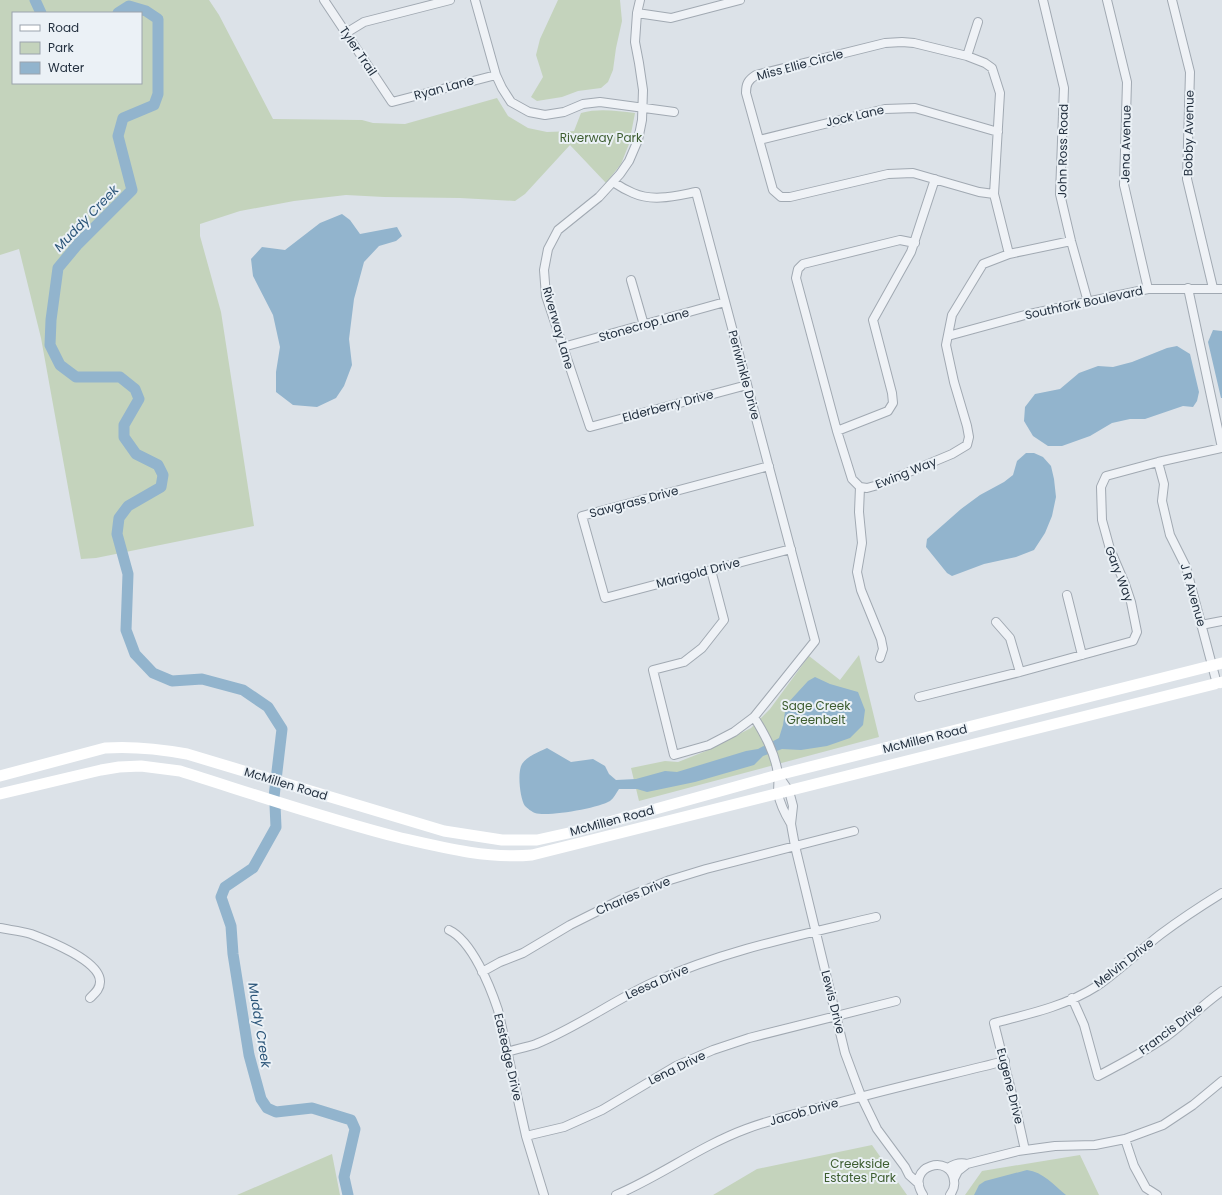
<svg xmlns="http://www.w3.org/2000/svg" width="1222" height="1195" font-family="Poppins,sans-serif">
<rect width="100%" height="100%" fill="#dce2e8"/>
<!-- green -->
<path fill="#c4d3bc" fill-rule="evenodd" d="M0 0H209L219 15 273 119 362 120 373 123 405 124 497 98 508 116 528 128 547 132 574 131 581 113C599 108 617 111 635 113L629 144 621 164 606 183 570 145 525 194 515 201 460 198 384 197 346 195 294 201 240 211 200 224V236L221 312 254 526 96 558 81 559 41 338 19 249 0 255ZM13 13H141V83H13Z
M558 0H620L622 21 616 48 613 70 608 82 601 88 578 91 562 97 537 101 531 97 543 77 536 55 540 39Z
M859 655 879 737 639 801 631 768 665 761 678 762 706 751 751 728 770 709 809 656 840 680Z
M872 1145 907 1195H713L757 1169Z
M332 1154 340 1195H237Z
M1080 1155 1099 1195H965L982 1171Z"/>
<!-- water -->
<path fill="#92b4cd" d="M342 214 350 220 360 234 397 227 402 236 396 241 379 246 364 262 354 299 349 339 352 365 344 386 336 398 317 407 293 405 276 392V372L280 347 273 315 253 276 251 259 262 247 285 250 320 223Z
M1213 330 1222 331V398H1221L1208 342Z
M1177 346 1190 354 1199 392 1197 401 1193 407 1183 406 1145 419H1130L1112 423 1090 436 1062 446H1048L1033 436 1024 421 1025 407 1035 394 1060 389 1079 373 1098 366 1113 367 1132 362 1167 348Z
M1026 453H1034L1043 457 1051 466 1054 479 1056 497 1052 516 1045 533 1034 550 1016 557 984 564 952 576 947 573 926 547 927 539 961 509 980 495 1004 482 1013 475 1017 461Z
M815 677 830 684 858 692 865 710 863 725 850 738 827 746 801 750 782 749 763 756 754 765 695 782 647 792 637 789H619C616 793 614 798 610 801 599 808 548 817 535 813 532 812 527 808 525 806 520 799 517 772 522 764 527 756 539 752 547 748L571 762 593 759 605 766 609 774 616 780 636 779 665 771 677 772 746 751 758 749 779 738 783 725 786 705 808 681Z
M1027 1170C1043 1172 1054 1185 1066 1195H974L979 1185 985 1181Z"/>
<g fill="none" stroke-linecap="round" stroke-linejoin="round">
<!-- river -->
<path stroke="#92b4cd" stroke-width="11" d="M35 0 41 13
M118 13 129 6 146 11 158 19V94L154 105 123 118 118 136 132 190 78 244 58 268 51 320 50 345 60 365 76 377H120L135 389 139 399 124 425V437L136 454 158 465 163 475 161 487 128 506 119 518 117 534 128 574 126 630 135 654 153 673 172 681 202 679 243 690 268 707 282 729 274 797
M275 805 276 827 253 868 225 887 221 897 231 926 233 954 249 1055 261 1099 267 1108 276 1112 312 1108 351 1120 355 1129 344 1177 348 1195"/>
<!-- street casing -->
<g stroke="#a1a9b2" stroke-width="10">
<path id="street" d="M324 0 392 102 496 75
M475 0 496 75 502 88 511 102 529 112 545 115 564 112 583 104 600 102 674 112
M640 0 637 13 635 42 639 63 643 90 642 120 638 140 629 161 620 174 599 197 558 230 548 249 544 270 546 296 590 427 747 385
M1043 0 1064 88 1060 194 1071 241 1088 302
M1107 0 1127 82 1124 185 1148 289
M1172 0 1190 72 1187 179 1213 288
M637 13 671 18 740 0
M346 33 364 22 450 0
M967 56 978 22
M759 140 885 109 915 108 998 132
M613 182C619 186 626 190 633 193 653 202 675 196 696 192L815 641 754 717 734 732 709 745 674 755 653 670 684 662 702 648 724 620 711 570
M994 194 979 192 913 173 888 174 790 197H781L773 190 746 93C746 84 748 80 756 75L885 43 902 42 914 43 967 56 985 63 992 68 1000 93 994 194 1009 254
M915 243 900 240 803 264 798 269 796 278 837 431 852 479 860 487 867 488 878 485 952 454 967 445 969 437 967 426 954 382 946 345 952 315 983 264 1009 254 1071 241
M631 280 644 325
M1188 288 1222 448
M948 336 1025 315 1148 289H1222
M563 347 725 302
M837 431 888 411 893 403 892 393 873 320 911 252 935 179
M1158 462 1164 484 1162 501 1170 535 1186 567 1217 684
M769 466 582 516 605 598 791 549
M860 487 859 512 862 543 857 572 861 590 881 639 883 649 880 658
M1067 595 1082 655
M996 622 1010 638 1020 672
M1201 625 1222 621
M919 697 1020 672 1133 641 1137 632 1131 602 1125 584 1110 549 1102 520 1101 487 1106 476 1158 462 1222 448
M754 717C765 735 775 753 778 774 779 780 778 787 778 793 780 805 785 814 791 824
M778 775 789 791 793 806 791 824 795 846 845 1053 861 1096 877 1129 905 1167 909 1175 919 1184
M0 928C10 930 21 931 31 934 47 940 101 961 100 982 100 989 95 993 90 998
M449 930C472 941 490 986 498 1010L526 1136 544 1195
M482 972 500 962 523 953 570 925 620 900 670 880 706 869 854 831
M1072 998 1084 1025 1098 1076C1121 1064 1145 1051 1167 1036 1186 1022 1202 1005 1222 991
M507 1052C517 1049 527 1047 536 1044 578 1027 614 1000 654 982 725 950 801 935 876 917
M526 1136 564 1127 602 1110 676 1066 713 1050 749 1038 896 1001
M1125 1139 1134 1166 1146 1188 1157 1195
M1025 1150 1017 1114 994 1023C1029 1014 1066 1006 1097 986 1120 970 1139 951 1161 934 1181 919 1201 906 1222 893
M948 1168C954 1164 960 1162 967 1164L1018 1151 1055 1146 1095 1145 1125 1139 1163 1125 1193 1105 1222 1081
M954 1179 958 1171 967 1164
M616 1195C661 1176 700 1146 746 1129 775 1118 806 1111 837 1103 892 1088 949 1075 1005 1061
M923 1195C904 1165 952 1153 954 1181 955 1186 953 1191 950 1195"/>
</g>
<!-- street -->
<use href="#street" stroke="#eff2f6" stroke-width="8"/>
<!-- secondary -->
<path stroke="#fff" stroke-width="11" d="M0 776 105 748C133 746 160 749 187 754L444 831 502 840H537L573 832 778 775 1222 663
M0 794 101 770 119 767 141 766 180 771C253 794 326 819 401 838 444 848 488 859 532 855L1222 682"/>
</g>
<g text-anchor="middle" stroke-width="4" stroke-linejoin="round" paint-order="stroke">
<!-- street labels -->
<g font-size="12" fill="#243140" stroke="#ebf1f6">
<text transform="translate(358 51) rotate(56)" y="4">Tyler Trail</text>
<text transform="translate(800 65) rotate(-15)" y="4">Miss Ellie Circle</text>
<text transform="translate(444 88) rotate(-15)" y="4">Ryan Lane</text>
<text transform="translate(855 116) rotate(-13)" y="4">Jock Lane</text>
<text transform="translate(1189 133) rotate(-89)" y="4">Bobby Avenue</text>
<text transform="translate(1126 144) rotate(-89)" y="4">Jena Avenue</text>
<text transform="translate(1063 151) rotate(-89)" y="4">John Ross Road</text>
<text transform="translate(1084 303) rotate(-12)" y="4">Southfork Boulevard</text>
<text transform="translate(644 325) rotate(-16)" y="4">Stonecrop Lane</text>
<text transform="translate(558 328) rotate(74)" y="4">Riverway Lane</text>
<text transform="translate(744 375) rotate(75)" y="4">Periwinkle Drive</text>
<text transform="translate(668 406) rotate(-15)" y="4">Elderberry Drive</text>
<text transform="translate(906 473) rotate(-22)" y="4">Ewing Way</text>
<text transform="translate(634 502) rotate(-15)" y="4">Sawgrass Drive</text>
<text transform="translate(698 573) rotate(-15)" y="4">Marigold Drive</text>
<text transform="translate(1119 574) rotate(69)" y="4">Gary Way</text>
<text transform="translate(1193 595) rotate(74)" y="4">J R Avenue</text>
<text transform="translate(925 739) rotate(-14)" y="4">McMillen Road</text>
<text transform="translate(286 784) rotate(17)" y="4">McMillen Road</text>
<text transform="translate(612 821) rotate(-15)" y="4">McMillen Road</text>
<text transform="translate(633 896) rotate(-23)" y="4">Charles Drive</text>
<text transform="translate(1124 963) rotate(-38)" y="4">Melvin Drive</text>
<text transform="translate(657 982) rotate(-24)" y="4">Leesa Drive</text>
<text transform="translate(833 1002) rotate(76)" y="4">Lewis Drive</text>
<text transform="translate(1171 1029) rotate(-37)" y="4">Francis Drive</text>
<text transform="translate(508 1057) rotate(77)" y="4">Eastedge Drive</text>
<text transform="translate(677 1068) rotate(-26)" y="4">Lena Drive</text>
<text transform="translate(1010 1086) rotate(76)" y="4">Eugene Drive</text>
<text transform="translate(804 1112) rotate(-16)" y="4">Jacob Drive</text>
</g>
<!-- park labels -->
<g font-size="12" fill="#3d5d30" stroke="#ebf1f6">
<text x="601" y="142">Riverway Park</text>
<text x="816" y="710">Sage Creek<tspan x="816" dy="14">Greenbelt</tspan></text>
<text x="860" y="1168">Creekside<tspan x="860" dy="14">Estates Park</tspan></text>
</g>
<!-- water labels -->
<g font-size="13" font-style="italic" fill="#2a5478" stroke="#ebf1f6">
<text transform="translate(86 218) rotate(-46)" y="5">Muddy Creek</text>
<text transform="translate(260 1025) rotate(81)" y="5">Muddy Creek</text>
</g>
</g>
<!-- legend -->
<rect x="12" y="12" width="130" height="72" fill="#ebf1f6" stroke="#9ba4ad"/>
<rect x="20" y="25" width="20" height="6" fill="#ffffff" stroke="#9ba4ad"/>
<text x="48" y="32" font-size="12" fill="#243140">Road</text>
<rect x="20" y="42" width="20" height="12" fill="#c4d3bc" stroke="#9ba4ad"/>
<text x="48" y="52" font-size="12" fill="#243140">Park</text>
<rect x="20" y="62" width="20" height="12" fill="#92b4cd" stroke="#9ba4ad"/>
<text x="48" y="72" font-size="12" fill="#243140">Water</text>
</svg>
